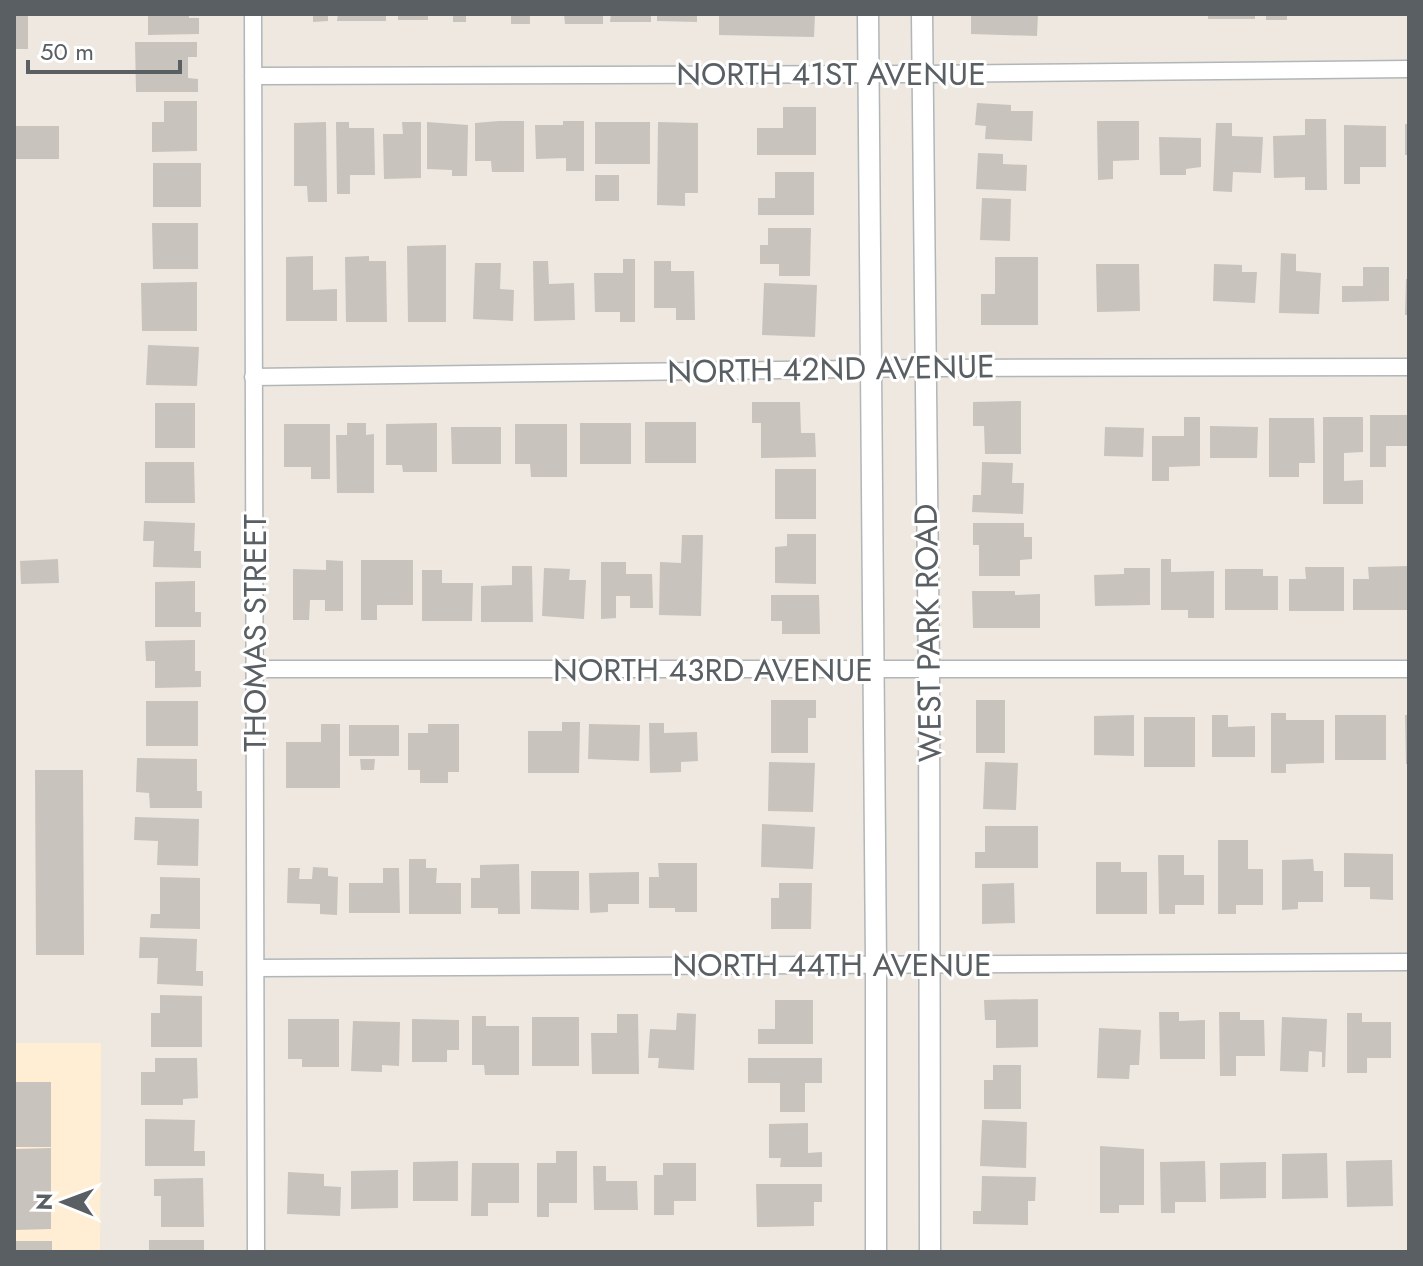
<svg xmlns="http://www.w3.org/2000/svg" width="1423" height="1266" font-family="Jost,sans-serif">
<rect width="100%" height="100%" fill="#eee8e0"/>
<!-- commercial -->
<path fill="#ffedd4" d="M14 1043H101L100 1252H14Z"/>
<!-- building -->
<path fill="#c8c3bd" d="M14 14H28V49H14Z
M148 14H189V18H199V34L148 35Z
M313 14H328V21L313 22Z
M338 14H386V21H337Z
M398 14H428V20H398Z
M453 14H466V22H453Z
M511 14H530V24H511Z
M564 14H603V24H565Z
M611 14H651V22H610Z
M657 14H697V22L657 21Z
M719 14H815L814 37 719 35Z
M971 14H1038L1037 36 971 34Z
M1208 14H1255V19H1208Z
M1266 14H1287V20H1266Z
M135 42H197V57H188V78L198 79V92H136Z
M164 101H197V151L152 152V122H164Z
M977 103 1011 105V111H1033L1032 141 985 139 986 126 975 125Z
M783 107H816V155H757V128H783Z
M1305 119H1326L1327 190H1305V177L1274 178 1273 136 1305 135Z
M499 121H524V172H492L491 161H475V123Z
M563 121H584V171H566V158L536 159 535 125H563Z
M1097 121H1139V160L1113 161V179L1098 180Z
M326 122 327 202H308L307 186H294V123Z
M336 122H349V128H374L375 175H350V194H337Z
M402 122H421V178L384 179 383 134H403Z
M427 122 468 125 467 176H452V170L427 169Z
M595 122H650V164H595Z
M658 122 698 123V193H685V206L657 205Z
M1216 123H1232V136L1263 137 1261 173 1233 172 1232 192 1213 191Z
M1405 124H1409V155H1405Z
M1344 125 1386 126V167H1360V184H1344Z
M14 126H59V159H14Z
M1159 137 1201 138V167L1186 169V175H1160Z
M978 153 1003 154V164L1027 165 1026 191 976 189Z
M153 163H201V207H153Z
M775 172H814V215H758V198H775Z
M595 175H619V201H595Z
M982 198 1011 199 1010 241 980 240Z
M152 223H198V269H153Z
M768 228H811L810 276H779V264H760V245H768Z
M446 245V322H408L407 246Z
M1281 253 1296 254V271L1321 273 1319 314 1279 313Z
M313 256V290L337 289V321H286V257Z
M369 256V261H386L387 322H346L345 257Z
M995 257H1038V325H981V294H995Z
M623 259H635V322H620V312H595L594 273H623Z
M533 261H548L549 284 574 283 575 320 534 321Z
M654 261H671V271H694L695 320H676V308H654Z
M475 263H501L500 289 514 290 513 321 473 319Z
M1096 264H1139L1140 311 1097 312Z
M1214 264 1242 265V272H1257L1255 303 1213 301Z
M1363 267H1389V301L1342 302V286H1363Z
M1406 279H1409V315H1405Z
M197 282V331H142L141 283Z
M764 283 817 285 815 337 762 335Z
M148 345 199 347 197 386 146 385Z
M1021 401V454H985L984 426H973V402Z
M752 402H800L801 433H815L816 457 761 458V423H752Z
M155 403H195V448H155Z
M1370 415H1409V446H1386V467H1370Z
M1184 417H1200V466L1169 467V481H1152V436H1184Z
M1323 417H1363V452L1344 453V481L1363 480V504H1323Z
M1269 418H1314L1315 463H1299V477H1269Z
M645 422H696V463H645Z
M347 423H366V435L374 434V493H337L336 435H347Z
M437 423V472H403L402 465H386V424Z
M580 423H631V464H580Z
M284 424H330V479H311V467H284Z
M515 424H567V477H531L530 464H515Z
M1210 426 1258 427 1257 458H1210Z
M451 427H501V464H452Z
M1105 427 1144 428 1143 457 1104 456Z
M145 462H194L195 503H145Z
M982 462 1013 463 1012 483H1024L1023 514 972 512 973 495H981Z
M775 469H816V519H775Z
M144 521 195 523 194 551H201V568L153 567 154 541H143Z
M973 523H1024V537H1032V559L1020 560V576H979V545H973Z
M787 534H816V584L775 583V547L787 546Z
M682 535H703L701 616 659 615 660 562 681 563Z
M58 559 59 583 21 584 20 561Z
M1161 559H1171V572L1214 571V618H1188V610H1161Z
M326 560 343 561V611H325V600H310L309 620H293V569L326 570Z
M361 560H413V605H377V620H361Z
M601 562H626V574H652L653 608H630V596H616V618L601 619Z
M512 566H532L533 622H481V586L512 585Z
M1408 566 1409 610H1353V579H1369L1368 567Z
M1305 567H1344V611H1289V579H1306Z
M544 568 570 569 569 580H586L584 619 542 616Z
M1124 568H1150V605L1095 606 1094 575 1124 574Z
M1225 569H1263V576H1278V610H1225Z
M422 570H442V583H473L472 621H422Z
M195 581V612H201V627H155V582Z
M972 591H1015V595L1040 594V628H973Z
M771 595H819L820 634H782V621H771Z
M195 640V671H201V687L155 688V661H146L145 641Z
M771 700H816V718H808V753H771Z
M976 700H1005V753H976Z
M146 701H198V746H146Z
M1271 713H1286V720H1324V763L1286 764V773H1271Z
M1134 715V756L1094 755V716Z
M1212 715H1228V727L1255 726V757H1212Z
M1335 715H1386V760H1335Z
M1405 715H1409V764H1406Z
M1144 717H1195V767H1144Z
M562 722H580L579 773H528V731H562Z
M649 723H664V733L697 732 698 761 681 762V772L650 773Z
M321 724H340V788H286V742H321Z
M428 724H459V772H448V783H420V770H408V733H428Z
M589 724 640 725 639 761 588 759Z
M349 725H399V756H349Z
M137 758 197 759V791H202V808H150L149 793 136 792Z
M360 759H375L374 770H361Z
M769 762 815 763 813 812 768 811Z
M985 762 1018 763 1016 810 983 809Z
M35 770H83L84 955H36Z
M135 817 199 819 198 866 157 865 158 841 134 840Z
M762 824 815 827 813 869 761 867Z
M985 826H1038V868H975V852H985Z
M1218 840H1248V869H1263V905H1236V914H1218Z
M1344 853 1393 854V900L1370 899V887H1344Z
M1158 855H1184V875H1204V905H1175V914H1159Z
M409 859H426V868H437L436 883H461V914H409Z
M1313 859 1314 871H1323V902H1298V909L1282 910V860Z
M1096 862H1121V872H1147V914H1096Z
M658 863H697V912H675V908H649V877H659Z
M519 864 520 914H498V908H471V878H480V865Z
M313 867 328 868V876L338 877 337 915 320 914V904L287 903 288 868H300L299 879H312Z
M383 868H399L400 913H349V883H383Z
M531 871H579V910L531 909Z
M639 872V904H608V912L590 913 589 873Z
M160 877 200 878V929L150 928 151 914H160Z
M779 883H812L811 929H771V898H779Z
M1014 883 1015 923 982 924V884Z
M140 937 197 939 196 971H203V986L157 984 158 958H139Z
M160 995 202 996V1047H151V1013H160Z
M1038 999V1047L996 1048V1020H985L984 1000Z
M775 1000H813V1044H758V1029H775Z
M1159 1012H1179V1021L1205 1020V1059H1160Z
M1219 1012H1240V1020H1264L1265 1056H1236V1076H1220Z
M677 1013 696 1014 694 1070 658 1068 659 1058H648L650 1029 676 1030Z
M1347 1013H1362V1022H1391V1058H1367V1073H1347Z
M617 1014H638L639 1074H592L591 1033H617Z
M472 1016H486V1026H519V1075H485L484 1065H472Z
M532 1017H579V1066H532Z
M1282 1017 1327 1019 1325 1067H1322V1052L1309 1051 1308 1072 1280 1071Z
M288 1019H339V1067H302V1059H288Z
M412 1019 459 1020V1050H447V1062H412Z
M353 1021 400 1022 399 1066 382 1065V1072L351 1071Z
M1099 1028 1141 1030 1139 1065H1130L1129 1079 1097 1078Z
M155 1058H197L198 1098 183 1099V1105H141V1072H155Z
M748 1058H822V1083H805V1112H780V1083H748Z
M993 1065H1021V1109H984V1080H993Z
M14 1082H51V1147H14Z
M145 1119 195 1120 194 1151H205V1166H145Z
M982 1120 1027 1122 1026 1168 980 1166Z
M808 1123V1153L822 1152V1167H780L781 1158H769V1124Z
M1100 1146 1144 1149V1205H1119V1213H1100Z
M51 1148V1229L14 1230V1149Z
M556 1151H577V1203H549V1217H537V1163H556Z
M1327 1153 1328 1198 1282 1199V1154Z
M1392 1160 1393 1206 1347 1207 1346 1161Z
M458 1161V1201H413V1162Z
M1205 1161 1206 1202H1175V1213H1161L1160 1162Z
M1266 1162V1198L1220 1199V1163Z
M472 1163H519V1203H488V1216H471Z
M663 1163H696V1201H674V1215H654V1175H663Z
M593 1166H606V1181H637L638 1210H594Z
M398 1170V1208L351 1209V1171Z
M288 1172 324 1174V1186L341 1187 340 1216 287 1214Z
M982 1176 1036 1177 1035 1201H1028V1225L973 1224V1211H981Z
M203 1178 204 1227H161V1196H154V1179Z
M756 1184H822V1202H814V1226L757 1227Z
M149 1240H204V1252H149Z
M14 1241H52V1252H14Z"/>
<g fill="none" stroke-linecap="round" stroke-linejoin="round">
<!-- minor casing -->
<g stroke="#b1b6b9" stroke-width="19">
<path id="minor" d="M253 14 256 1252
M253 76 922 74 1409 69
M253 377 924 368 1409 367
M256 669H1409
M256 968 1409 962"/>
</g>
<!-- tertiary casing -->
<g stroke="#b1b6b9" stroke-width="23">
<path id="tertiary" d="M868 14 876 964V1252
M922 14 929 670 930 1252"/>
</g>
<!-- minor -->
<use href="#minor" stroke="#fff" stroke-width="16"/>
<!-- tertiary -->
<use href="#tertiary" stroke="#fff" stroke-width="20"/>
</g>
<g text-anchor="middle" stroke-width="6" stroke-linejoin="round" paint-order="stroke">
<!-- street labels -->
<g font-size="32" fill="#595f63" stroke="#fff">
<text x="831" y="85">NORTH 41ST AVENUE</text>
<text transform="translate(831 369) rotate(-1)" y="11">NORTH 42ND AVENUE</text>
<text transform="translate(255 633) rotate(-90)" y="11">THOMAS STREET</text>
<text transform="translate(928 633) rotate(-91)" y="11">WEST PARK ROAD</text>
<text x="713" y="681">NORTH 43RD AVENUE</text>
<text x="832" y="976">NORTH 44TH AVENUE</text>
</g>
</g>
<!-- border -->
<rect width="1423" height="1266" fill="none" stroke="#595f63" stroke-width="32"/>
<!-- north arrow -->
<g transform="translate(64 1202) rotate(271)" stroke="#ffffff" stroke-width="6" paint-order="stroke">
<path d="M0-6L14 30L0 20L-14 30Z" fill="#595f63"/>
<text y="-12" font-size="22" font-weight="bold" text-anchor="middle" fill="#595f63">N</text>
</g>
<!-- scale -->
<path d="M28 60v12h152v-12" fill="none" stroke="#595f63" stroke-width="4"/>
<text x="40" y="60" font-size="24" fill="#595f63" stroke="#ffffff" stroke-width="6" paint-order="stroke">50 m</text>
</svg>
